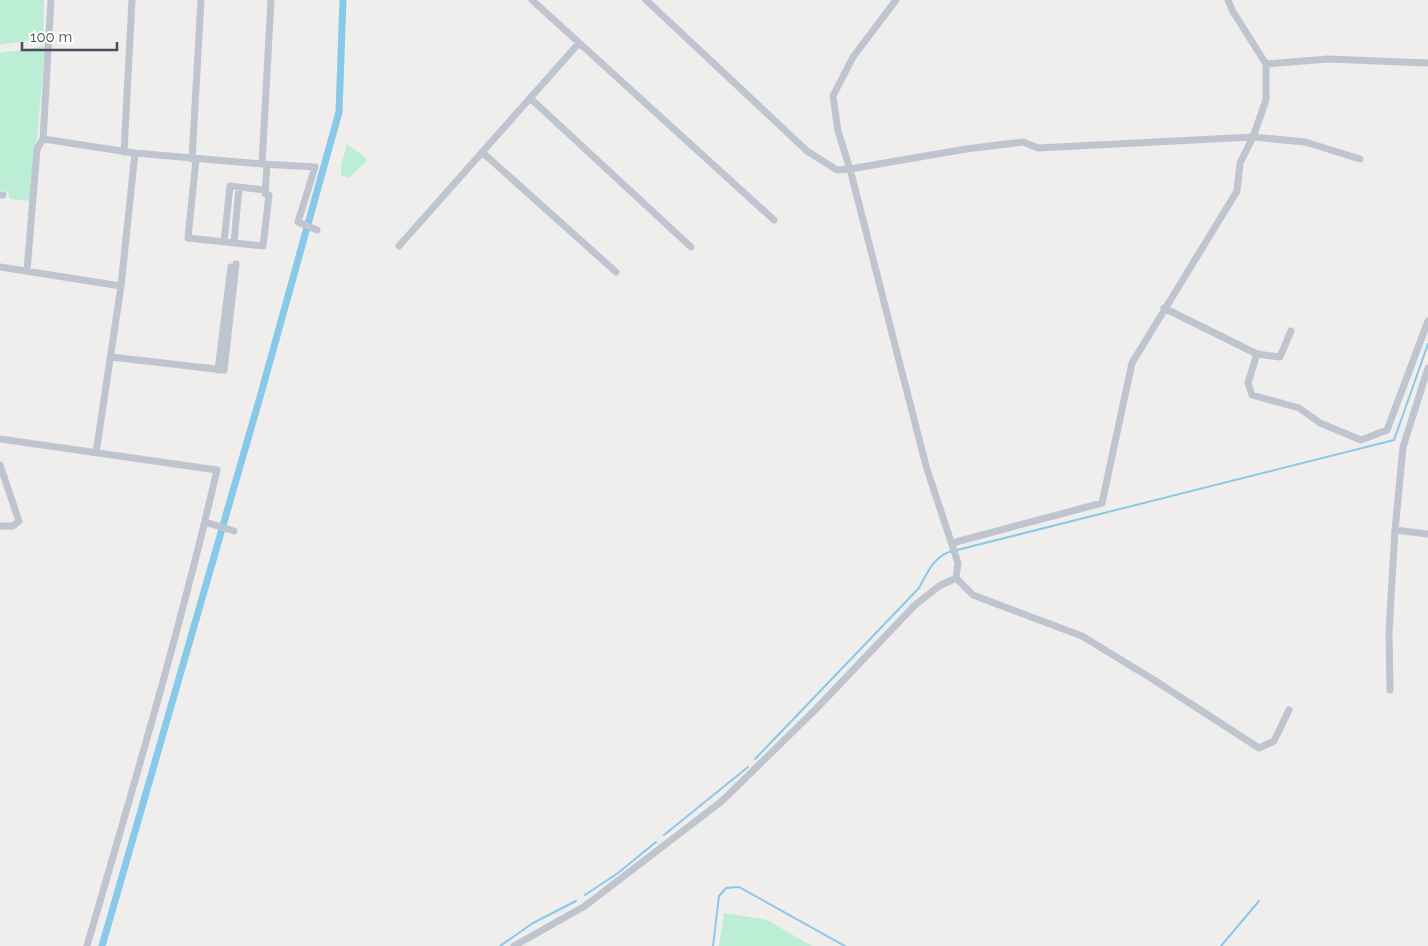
<svg xmlns="http://www.w3.org/2000/svg" width="1428" height="946" font-family="Raleway,sans-serif">
<rect width="100%" height="100%" fill="#f0eded"/>
<!-- green -->
<path fill="#bbeed5" d="M0 0H44L43 38 0 45Z
M45 46 37 139 34 150 30 201 10 199 8 192 0 190V53Z
M347 144 366 158V162L348 178 341 175V165Z
M724 913 767 920 812 946H719Z"/>
<g fill="none" stroke-linecap="round" stroke-linejoin="round">
<!-- stream -->
<path stroke="#88c9ea" stroke-width="2" d="M957 550 1394 440 1428 344
M755 759 919 588C927 573 934 556 952 551
M664 835 748 767
M585 895 618 873 656 842
M500 946 533 923 576 901
M713 946 719 896 726 888 739 887 845 946
M1221 946 1259 901"/>
<!-- canal -->
<path stroke="#88c9ea" stroke-width="7" d="M102 946 262 390 339 112 343 0"/>
<!-- minor -->
<path stroke="#bec5cf" stroke-width="7" d="M532 0 774 220
M646 0 807 151 837 170 850 169 966 149 1023 142 1038 148 1253 137 1305 142 1360 159
M896 0 853 57 833 96 838 131 850 169 926 466 958 563 956 578
M1266 64 1328 59 1428 63
M530 98 691 247
M43 139 135 153 262 164 315 167 298 222 317 230
M124 152 132 0
M482 152 616 272
M192 159 201 0
M196 159 188 238 263 246 269 195 265 194 267 165
M262 164 271 0
M0 195H3
M224 242 230 186 265 190
M234 243 239 187
M399 246 579 43
M0 267 121 286
M27 271 37 149 43 139 51 0
M1164 308 1257 354 1280 357 1291 331
M1257 354 1248 383 1252 395 1299 408 1320 423 1361 440 1387 430 1428 321
M111 357 224 370 236 264
M218 370 231 267
M0 439 217 470C180 630 133 788 87 946
M96 453 121 286 135 153
M0 465 19 521 13 526H0
M205 522 234 531
M1395 530 1428 534
M952 543 1102 503 1132 363 1237 191 1240 163 1253 137 1266 100V64L1232 10 1228 0
M956 578 973 595 1082 636 1154 680 1259 748 1274 741 1289 710
M1390 690 1389 632 1395 530 1403 447 1428 368
M514 946 585 906 722 801 816 709 914 606 939 586 956 578"/>
</g>
<!-- scale -->
<path d="M22 42v8h95v-8" fill="none" stroke="#464e5a" stroke-width="2.5"/>
<text x="30" y="42" font-size="15" fill="#464e5a" stroke="#ffffff" stroke-width="4" paint-order="stroke">100 m</text>
</svg>
